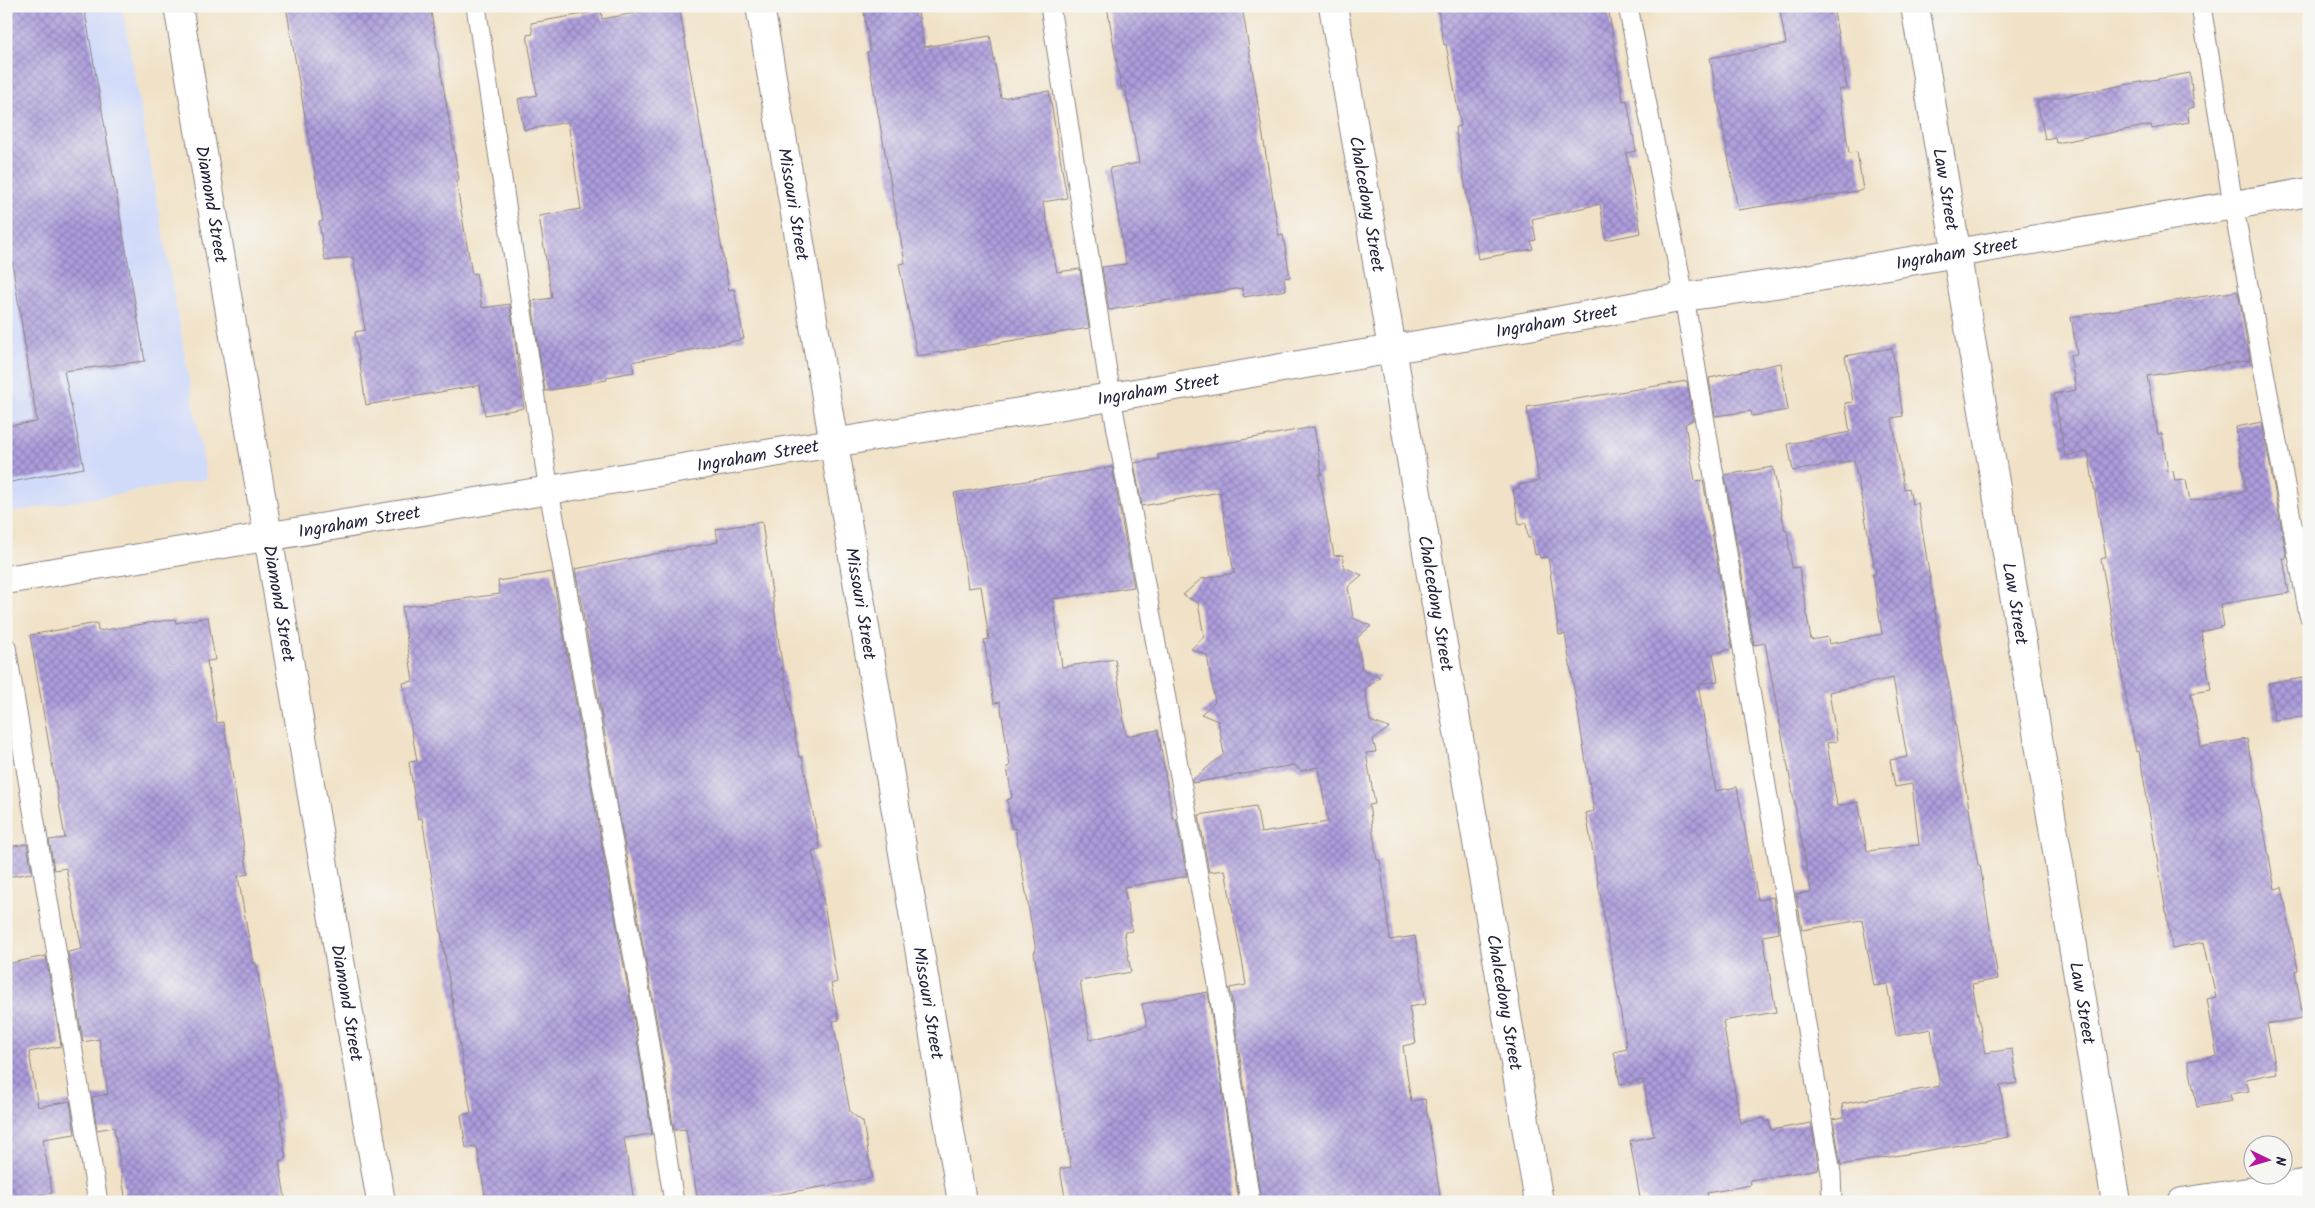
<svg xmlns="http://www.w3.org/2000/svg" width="2315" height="1208" font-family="Kalam,sans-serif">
<defs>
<pattern id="building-cross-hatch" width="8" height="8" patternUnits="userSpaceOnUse" patternTransform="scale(1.25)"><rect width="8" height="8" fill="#ad9ddc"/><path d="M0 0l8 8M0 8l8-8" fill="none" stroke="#8c80b4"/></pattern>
</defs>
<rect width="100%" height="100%" fill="#f6f6f2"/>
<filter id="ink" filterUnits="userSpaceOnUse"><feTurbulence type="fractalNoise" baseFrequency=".02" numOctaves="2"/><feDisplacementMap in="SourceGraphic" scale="10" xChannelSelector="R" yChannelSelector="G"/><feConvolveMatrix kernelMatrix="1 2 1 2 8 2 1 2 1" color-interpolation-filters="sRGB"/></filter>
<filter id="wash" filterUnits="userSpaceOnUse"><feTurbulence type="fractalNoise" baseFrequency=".0096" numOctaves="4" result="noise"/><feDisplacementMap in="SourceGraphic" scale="20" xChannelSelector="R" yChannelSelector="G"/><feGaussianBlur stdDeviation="1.12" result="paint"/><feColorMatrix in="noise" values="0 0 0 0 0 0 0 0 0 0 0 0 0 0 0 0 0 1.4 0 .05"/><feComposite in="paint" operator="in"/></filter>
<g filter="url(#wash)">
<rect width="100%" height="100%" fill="#f1e2c7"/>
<!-- built -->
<path fill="#d0daf9" d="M6 6H122L207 479 6 513Z"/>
<g id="blocks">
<!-- building -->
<path fill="url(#building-cross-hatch)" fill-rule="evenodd" d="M6 6H84L145 361 64 371 84 468 6 483V426L37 422 6 223Z
M286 6H430L459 180 456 181 472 274 476 273 482 308 510 304 524 408 485 415 480 385 366 405 355 332 365 330 353 257 325 261 319 222 323 221Z
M674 6H679L729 290 734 289 744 339 632 362 634 372 606 377 607 380 545 391 532 301 552 298 539 216 581 209 568 122 524 130 518 99 537 95 527 35 533 34 531 23 601 11 602 19Z
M863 6H917L924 47 990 36 1001 98 1049 91 1067 198 1043 202 1057 272 1080 269 1089 328 917 356 899 264 905 263 867 52 870 51Z
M1107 6H1242L1279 236 1283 235 1290 277 1284 278 1286 290 1244 297 1242 288 1109 310 1102 267 1126 264 1110 168 1139 163 1125 86 1121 87Z
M1437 6H1608L1623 101 1627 100 1636 151 1626 153 1641 233 1606 240 1600 204 1532 219 1536 240 1531 241 1533 249 1478 259 1455 127 1461 126 1446 44 1444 45Z
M1779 6H1833L1847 88 1839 90 1849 153 1857 152 1863 190 1738 210 1710 58 1786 44Z
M2190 73 2194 107 2187 109 2189 122 2152 129 2151 125 2056 143 2055 137 2045 139 2037 101Z
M2238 291 2250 360 2147 376 2158 434H2162L2168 472 2173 471 2175 481 2186 480 2190 501 2246 491 2236 427 2262 422 2287 558H2283L2289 593 2220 604 2224 626 2201 632 2211 690 2191 693 2201 747 2247 739 2275 889 2282 887 2298 970 2295 971 2303 1018 2267 1024 2277 1073 2246 1079 2249 1091 2230 1094 2232 1101 2197 1107 2188 1061 2217 1056 2207 999 2216 997 2204 942 2172 948 2139 751 2136 752 2101 559 2106 557 2088 452 2065 456 2054 394 2076 390 2070 355 2077 354 2071 317Z
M1892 348 1903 416 1892 418 1904 489 1909 488 1912 504 1918 503 1940 643 1951 696 1978 865H1980L1998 979 1972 984 1985 1053 2012 1049 2017 1083 2000 1086 2008 1137 1841 1165 1833 1119 1844 1117 1842 1104 1940 1086 1931 1029 1896 1036 1887 984 1874 986 1862 920 1802 930 1796 894 1811 892 1765 643 1754 645 1725 475 1773 467 1785 531H1787L1792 568 1799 567 1811 640 1828 637 1829 644 1882 634 1873 574H1876L1854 460 1793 471 1788 444 1850 432 1845 403 1853 402 1845 356ZM1893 678 1907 757 1890 760 1895 787 1912 784 1919 845 1867 851 1858 802 1837 806 1827 743 1837 741 1829 692Z
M1781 363 1788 410 1752 416 1751 411 1715 416 1709 378Z
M1687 381 1693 420 1685 424 1695 481 1703 480 1732 649 1713 653 1718 681 1698 684 1716 791 1737 787 1758 900 1773 897 1779 933 1763 936 1776 1012 1723 1021 1740 1123 1764 1118 1765 1121H1769L1771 1130 1811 1123 1819 1169 1750 1180 1751 1185 1707 1193 1708 1196 1676 1202H1646L1645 1198H1640L1630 1141 1654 1136 1643 1080 1620 1084 1614 1052 1627 1049 1586 813 1594 811 1565 634 1559 635 1548 557 1540 558 1539 554 1535 555 1532 538H1528L1526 523 1519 525 1513 489 1519 488V485L1539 481 1527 407Z
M1314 427 1322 474H1319L1334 556 1343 555 1344 567 1362 575 1348 587 1353 618 1371 626 1357 638 1362 669 1380 677 1365 689 1370 721 1389 728 1373 739 1376 752 1366 753 1375 804 1369 805 1377 860H1380L1390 940 1415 936 1426 1004 1409 1007 1416 1043 1403 1046 1411 1101 1425 1099 1441 1202H1261L1230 988 1246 985 1243 965 1225 870 1209 872 1199 815 1256 806 1261 833 1328 822 1318 767 1301 771 1294 765 1193 783 1192 780 1224 754 1218 721 1201 714 1215 702 1207 655 1191 649 1204 637 1198 603 1183 595 1201 579 1234 573 1220 492 1142 506 1134 463 1159 459 1158 455Z
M1112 467 1134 587 1053 599 1062 667 1115 659 1126 736 1158 730 1172 816 1173 819H1176L1187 876 1124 887 1132 931 1124 932 1131 972 1080 981 1090 1040 1147 1026 1142 1004 1208 992 1239 1202H1066L1060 1169 1071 1167 1034 952 1036 951 1015 828 1012 829 1007 800 1012 798 1007 767 1010 766 1000 702 994 703 984 640 989 639 981 586 968 588 954 493Z
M762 522 782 664 799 757H802L820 849 812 851 824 904 837 982 831 984 839 1020 833 1021 850 1112 863 1122 872 1178 735 1202H698L686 1129 674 1130 657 1023 575 569 718 542 716 529Z
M552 572 635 1027 652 1134 624 1138 634 1202H486L477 1147 466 1148 461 1115 471 1113 422 818 418 819 409 762 417 761 403 683 413 681 402 607 500 594 498 581Z
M208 617 215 660 207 661 217 723 223 722 229 753 248 874 238 876 253 964 256 963 267 1020 283 1119H280L286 1159 279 1161 285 1197 256 1202H126L114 1127 97 1130 92 1097 108 1094 99 1039 83 1042 68 952 82 949 66 868 54 870 49 840 65 838 30 635 97 623 98 631 175 619 176 623Z
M2304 678 2309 716 2274 720 2269 683Z
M27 844 32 873 6 877V847Z
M46 956 61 1046 29 1052 38 1107 70 1101 75 1134 43 1139 52 1193 6 1201V964Z"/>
</g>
</g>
<g filter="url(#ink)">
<use href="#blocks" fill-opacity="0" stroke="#8a8281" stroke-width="1"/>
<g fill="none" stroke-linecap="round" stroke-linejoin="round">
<!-- service casing -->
<g stroke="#8a8281" stroke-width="21">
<path id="service" d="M476 6 549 491 646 1025 674 1202
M1050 6 1111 397 1217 979 1250 1202
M1628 6 1684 297 1831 1173 1832 1202
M2201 6 2233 204 2309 615
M6 647 98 1202"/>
</g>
<!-- minor casing -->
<g stroke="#8a8281" stroke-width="30">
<g id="minor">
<path id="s1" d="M178 6 381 1202"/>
<path id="s2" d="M760 6 962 1202"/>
<path id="s3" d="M1333 6 1539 1202"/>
<path id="s4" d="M1915 6 2116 1202"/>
<path d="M2182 1202 2309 1183"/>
</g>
</g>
<!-- secondary casing -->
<g stroke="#8a8281" stroke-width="30">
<g id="secondary">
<path id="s5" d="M6 580 1111 397 1546 323 1684 297 1795 281 2309 192"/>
</g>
</g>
<!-- service -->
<use href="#service" stroke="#fff" stroke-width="19"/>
<!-- minor -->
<use href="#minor" stroke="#fff" stroke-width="28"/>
<!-- secondary -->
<use href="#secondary" stroke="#fff" stroke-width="28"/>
</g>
</g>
<g text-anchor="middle" stroke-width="5" stroke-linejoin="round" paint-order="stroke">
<!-- street labels -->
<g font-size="18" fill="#22223b" stroke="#f6f6f2">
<text dy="6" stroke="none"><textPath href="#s4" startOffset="186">Law Street</textPath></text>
<text dy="6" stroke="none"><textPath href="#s1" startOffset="201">Diamond Street</textPath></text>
<text dy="6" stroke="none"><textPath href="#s2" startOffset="201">Missouri Street</textPath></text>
<text dy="6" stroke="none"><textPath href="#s3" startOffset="201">Chalcedony Street</textPath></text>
<text dy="6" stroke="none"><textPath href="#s5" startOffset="1978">Ingraham Street</textPath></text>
<text dy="6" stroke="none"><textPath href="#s5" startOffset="1572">Ingraham Street</textPath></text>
<text dy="6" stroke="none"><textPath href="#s5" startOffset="1168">Ingraham Street</textPath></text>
<text dy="6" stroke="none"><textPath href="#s5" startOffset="762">Ingraham Street</textPath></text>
<text dy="6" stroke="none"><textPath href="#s5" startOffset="358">Ingraham Street</textPath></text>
<text dy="6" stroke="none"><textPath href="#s1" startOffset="606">Diamond Street</textPath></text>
<text dy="6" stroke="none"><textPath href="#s2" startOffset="606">Missouri Street</textPath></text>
<text dy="6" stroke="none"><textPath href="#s3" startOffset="606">Chalcedony Street</textPath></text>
<text dy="6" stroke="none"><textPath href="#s4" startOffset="606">Law Street</textPath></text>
<text dy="6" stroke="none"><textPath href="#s1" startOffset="1011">Diamond Street</textPath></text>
<text dy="6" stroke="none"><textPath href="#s2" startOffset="1011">Missouri Street</textPath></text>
<text dy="6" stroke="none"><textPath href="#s3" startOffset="1011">Chalcedony Street</textPath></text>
<text dy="6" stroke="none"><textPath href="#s4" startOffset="1011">Law Street</textPath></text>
</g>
</g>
<!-- margin -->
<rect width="2315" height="1208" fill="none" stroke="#f6f6f2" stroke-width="25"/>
<!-- north arrow -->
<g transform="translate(2268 1160) rotate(95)"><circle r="24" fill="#f6f6f2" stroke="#a1a1a9"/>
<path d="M0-4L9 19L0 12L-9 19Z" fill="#b5179e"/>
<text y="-8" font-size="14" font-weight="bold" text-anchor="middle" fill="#22223b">N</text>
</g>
</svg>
